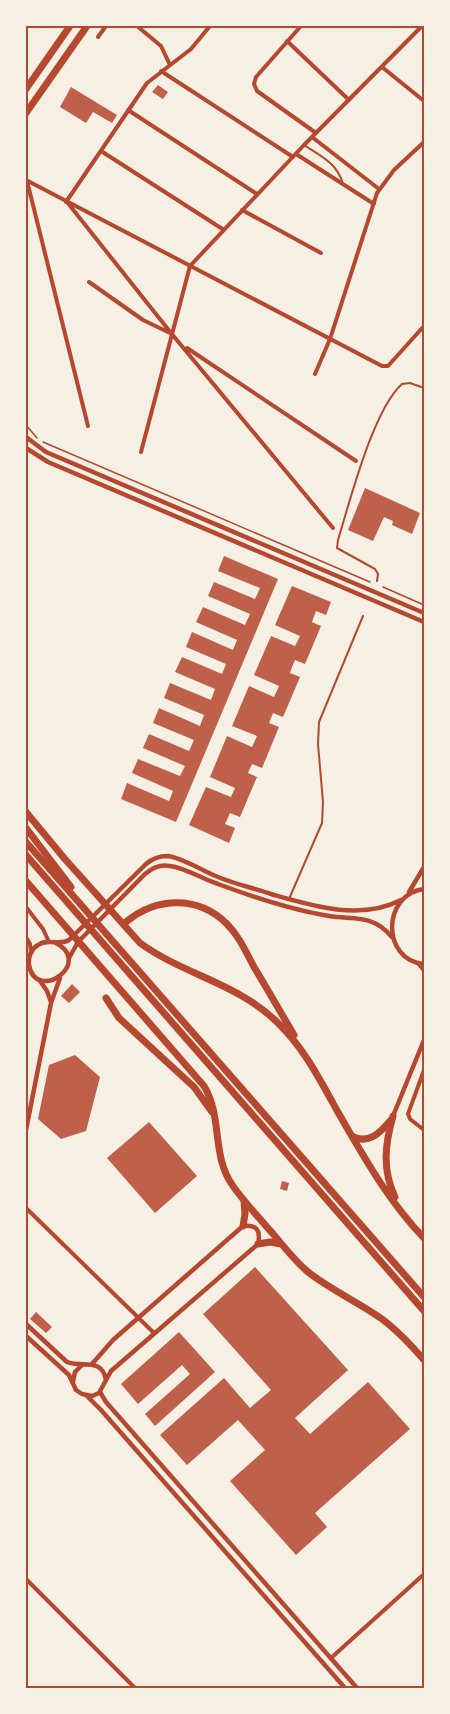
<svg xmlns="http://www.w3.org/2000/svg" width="450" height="1714" font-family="'Golos Text',sans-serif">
<rect width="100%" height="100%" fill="#f6efe4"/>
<!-- building -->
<path fill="#bf614a" d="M158 85 168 92 163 99 152 92Z
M71 87 117 115 112 123 93 112 86 123 60 107Z
M365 488 420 513 412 534 392 525 393 521 384 517 373 541 348 530Z
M224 556 278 579 176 822 121 799 127 783 169 801 173 791 132 773 138 759 180 776 185 766 143 748 149 734 189 751 194 740 153 723 159 708 200 726 204 715 164 698 170 683 211 700 215 689 175 672 182 657 222 674 226 664 186 647 192 632 233 650 237 640 196 622 203 607 245 625 250 614 208 596 214 582 255 599 260 588 218 571Z
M292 586 331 602 326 615 316 611 312 622 321 626 305 664 295 660 292 667 290 673 300 677 283 717 273 713 269 723 279 727 262 768 252 764 248 773 257 777 240 817 230 813 225 824 235 828 229 843 189 825 206 787 231 797 235 788 210 777 227 736 252 747 257 736 232 726 249 686 274 697 279 686 254 675 271 636 295 646 300 636 275 625Z
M72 984 80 992 69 1003 61 996Z
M75 1055 100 1077 86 1131 61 1139 38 1119 49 1065Z
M149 1122 197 1176 155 1213 107 1158Z
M282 1181 289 1183 287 1191 280 1189Z
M255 1267 348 1370 295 1418 310 1434 368 1382 410 1429 315 1513 327 1527 296 1555 230 1481 265 1450 238 1420 187 1465 160 1435 224 1378 250 1408 271 1390 203 1314Z
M36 1312 52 1327 46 1333 30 1319Z
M179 1332 215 1372 155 1426 145 1414 190 1374 182 1365 138 1404 121 1384Z"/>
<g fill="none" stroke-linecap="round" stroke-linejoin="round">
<!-- path -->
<path stroke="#b5482f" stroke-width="1.5" d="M26 425 37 438
M43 442 370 582
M383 587 424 605"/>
<!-- service -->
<path stroke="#b5482f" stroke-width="2" d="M304 145C321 156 337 163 343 184
M377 581 378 574 375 569 337 548 338 540C350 501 373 410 402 384L410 383 424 388
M289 899 322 823 323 802 318 744 319 722 363 616"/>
<!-- minor -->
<path stroke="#b5482f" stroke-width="4" d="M137 26 161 46 170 65
M301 26 256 77 254 84 257 91 316 133
M98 37 106 26
M287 41 349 100
M382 67 424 101
M161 71 293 157
M128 110 257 194
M312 137 379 189
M101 151 224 230
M296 154 374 204
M26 180 382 366H388L424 326
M27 181 88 426
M66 202 147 83 191 49 210 26
M67 202 171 333 333 528
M242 210 321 253
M89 282 143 320 170 333
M187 348 356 461
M315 374 330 339 377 193 394 170 424 142
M141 452 190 266 304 145 422 26
M26 907 43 929 49 942
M26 937 30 944 31 952
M424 1070 408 1114 410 1119 424 1130
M26 1208 154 1333
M26 1579 135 1688
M331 1658 423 1575"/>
<!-- tertiary -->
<path stroke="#b5482f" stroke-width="4.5" d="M26 437 46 452 424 613
M26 448 48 462 424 622
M424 889C382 894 381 960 424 964
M409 892 424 867
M54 942C96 962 36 1004 29 965 28 957 31 949 38 945 48 938 59 946 69 940L146 864C152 859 159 856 167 856 182 857 204 872 218 877 235 884 253 888 271 894 313 906 360 921 401 900
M69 958 78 942 145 874C152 868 161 864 170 866 186 868 202 879 218 884 253 897 292 910 329 916 355 920 373 914 392 937
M418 963 424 970
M40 981 47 991 51 1002
M393 1116 424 1040
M26 1130 51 1003 60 978
M26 1324 67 1362C82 1368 102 1357 106 1380
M26 1336 69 1375 76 1390 82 1394 92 1396 99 1393 111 1371 258 1244C261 1231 257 1224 243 1226L113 1340 92 1364
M73 1382 75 1372 81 1366
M100 1392 106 1402 357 1688
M87 1396 101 1410 345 1688"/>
<!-- trunk -->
<path stroke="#b5482f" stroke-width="7" d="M26 812 64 858 140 943C184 975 238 983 278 1023 305 1049 321 1082 339 1114 364 1157 389 1202 424 1238
M26 881 204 1086C223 1117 211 1156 233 1186 245 1203 260 1219 274 1235 285 1248 295 1261 308 1272 331 1290 358 1302 382 1319 398 1331 411 1345 424 1360
M126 922C156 897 198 895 227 924 239 936 246 952 254 967 268 990 281 1013 294 1035
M106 998 119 1018 194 1087 212 1112
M393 1116C385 1144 382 1170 395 1197
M352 1136C368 1145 380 1133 390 1121
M243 1226 245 1214 244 1201
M258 1244 270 1242 281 1244"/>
<!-- motorway -->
<path stroke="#b5482f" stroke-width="7" d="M26 89 70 26
M26 113 87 26
M26 828 71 887
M26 842 424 1297
M26 855 424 1311"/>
</g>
<!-- border -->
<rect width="450" height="1714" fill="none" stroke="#f6efe4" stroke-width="54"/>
<rect x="27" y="27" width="396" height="1660" fill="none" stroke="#b5482f" stroke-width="2"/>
</svg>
